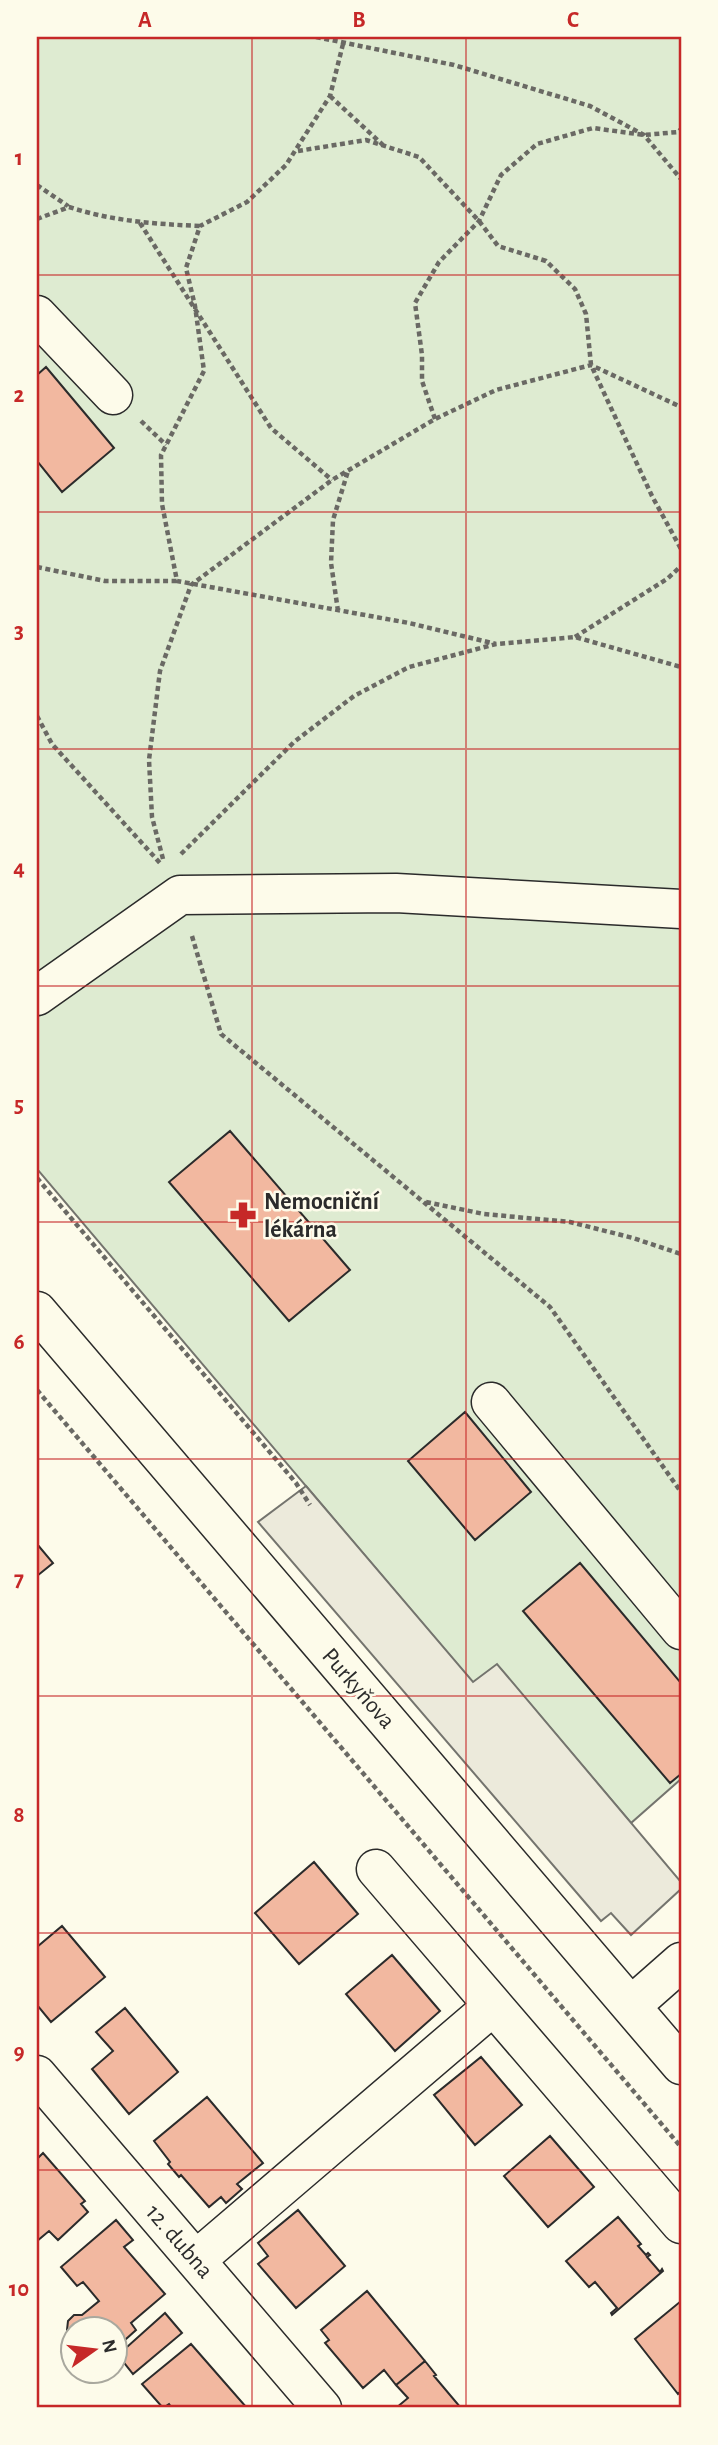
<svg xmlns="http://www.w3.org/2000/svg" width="718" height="2445" font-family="'Alegreya Sans',sans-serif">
<rect width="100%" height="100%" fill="#fdfbea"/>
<!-- green -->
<path fill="#deebd1" stroke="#74746e" stroke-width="2" d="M37 37H681V1779L631 1823 497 1665 473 1683 37 1169Z"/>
<!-- parking -->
<path fill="#eceadb" stroke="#74746e" stroke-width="2" d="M306 1486 473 1682 497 1664 681 1882V1889L631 1935 611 1913 601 1921 258 1522Z"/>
<!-- building -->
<path fill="#f2b8a0" stroke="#2b2b2b" stroke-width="2" d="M46 367 114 448 62 492 37 461V375Z
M230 1131 350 1270 289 1321 169 1182Z
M465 1412 531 1492 475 1540 408 1461Z
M37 1544 53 1563 37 1576Z
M580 1563 681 1683V1774L670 1783 523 1611Z
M314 1862 358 1914 299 1964 255 1913Z
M62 1926 105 1977 51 2022 37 2005V1947Z
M392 1955 440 2011 395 2051 346 1994Z
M125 2008 178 2072 129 2114 92 2069 113 2051 96 2032Z
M481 2057 522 2105 475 2145 434 2095Z
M207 2097 263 2163 237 2184 242 2189 226 2203 221 2197 209 2207 181 2175 179 2177 168 2164 170 2162 154 2141Z
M550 2136 594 2187 548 2227 504 2176Z
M43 2153 85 2201 81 2204 88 2212 58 2240 49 2231 37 2241V2159Z
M298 2210 345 2266 296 2308 258 2264 268 2256 258 2243Z
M618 2217 641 2244 638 2246 646 2255 648 2253 650 2255 647 2257 660 2272 662 2269 663 2271 612 2315 611 2313 617 2308 595 2282 589 2287 566 2261Z
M116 2220 133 2240 124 2247 165 2294 131 2323 136 2330 116 2348V2330H74V2337L67 2330 68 2321 74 2315H82L99 2301 83 2282 77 2286 61 2267Z
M367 2291 425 2361 396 2385 384 2370 363 2388 325 2343 329 2340 321 2330Z
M681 2301V2391L678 2394 635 2339Z
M165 2313 182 2333 133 2374 118 2355Z
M191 2344 247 2408H172L169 2404 163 2408 142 2384Z
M425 2361 436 2375 434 2376 461 2408H396L408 2398 396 2385Z"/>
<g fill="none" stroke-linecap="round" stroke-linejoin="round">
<!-- minor casing -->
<g stroke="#2b2b2b" stroke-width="41">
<path id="minor" d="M37 315 113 395
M37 996 180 895 396 893 681 909
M37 1311 681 2065
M491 1402 681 1630
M376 1869 681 2224
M631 2006 681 1962
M37 2075 322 2408
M196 2260 493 2006"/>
</g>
<!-- path -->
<path stroke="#6a6964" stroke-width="4.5" stroke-dasharray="5 3.5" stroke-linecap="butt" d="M316 37 454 65 590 106 644 135 681 179
M343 44 330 96 286 165 247 202 200 226 186 268 195 306 204 371 161 455 162 504 177 581 409 623 496 644
M330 96 384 146
M298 151 366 140 419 157 479 221 498 246 546 261 575 289 586 314 591 365 652 496 681 549
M37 185 68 206
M37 219 69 207C112 221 154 224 200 226
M140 223 271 428 332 480
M435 419 422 381V355L415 303 439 262 479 221 501 175 537 144 593 128 644 135 678 132 681 129
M141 421 166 445
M37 567 105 581H177
M338 611 331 563 333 520 348 471
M575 637 667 579 681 566
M37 716 52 744 160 863
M181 854 294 742 354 696 409 667 496 644 575 637 681 667
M163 859 152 817 149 760 160 671 191 585 332 480 435 419 496 390 591 365 681 407
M192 936 221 1034 550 1307 681 1492
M37 1178 296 1483 310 1505
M426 1202 484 1214 570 1222 633 1238 681 1254
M37 1390 681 2147"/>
<!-- minor -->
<use href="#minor" stroke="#fdfbea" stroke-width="38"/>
</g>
<!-- grid -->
<path fill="none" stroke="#c62828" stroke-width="2" stroke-opacity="0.55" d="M252 37V2408M466 37V2408M37 275H681M37 512H681M37 749H681M37 986H681M37 1222H681M37 1459H681M37 1696H681M37 1933H681M37 2170H681"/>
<!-- icons -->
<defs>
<g id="pharmacy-bare" transform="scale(2.1)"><path d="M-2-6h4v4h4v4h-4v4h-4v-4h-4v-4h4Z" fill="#c62828" stroke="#fdfbea" stroke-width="2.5" paint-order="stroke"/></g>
</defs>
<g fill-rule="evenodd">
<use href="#pharmacy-bare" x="243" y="1215"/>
</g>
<g text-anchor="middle" stroke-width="5" stroke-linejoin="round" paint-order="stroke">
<!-- poi labels -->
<g font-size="24" font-weight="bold" fill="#2b2b2b" stroke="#fdfbea" text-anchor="start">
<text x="264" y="1209">Nemocniční<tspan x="264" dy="28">lékárna</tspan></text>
</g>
<!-- street labels -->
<g font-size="24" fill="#2b2b2b" stroke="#fdfbea">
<text transform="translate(359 1688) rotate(49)" y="8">Purkyňova</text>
<text transform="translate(180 2241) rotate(49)" y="8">12. dubna</text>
</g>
</g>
<!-- border -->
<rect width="718" height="2445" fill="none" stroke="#fdfbea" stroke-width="77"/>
<!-- north arrow -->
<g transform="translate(94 2350) rotate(76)"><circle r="33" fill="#fdfbea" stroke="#a9a89e" stroke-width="2"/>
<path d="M0-5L12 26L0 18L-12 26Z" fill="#c62828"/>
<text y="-10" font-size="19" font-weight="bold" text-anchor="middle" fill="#2b2b2b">N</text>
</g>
<rect x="38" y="38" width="642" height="2368" fill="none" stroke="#c62828" stroke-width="2.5"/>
<g font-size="23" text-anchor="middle" font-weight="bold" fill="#c62828">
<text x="145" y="27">A</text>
<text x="359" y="27">B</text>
<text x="573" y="27">C</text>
<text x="19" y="165">1</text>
<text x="19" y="402">2</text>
<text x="19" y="638">3</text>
<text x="19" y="875">4</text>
<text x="19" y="1112">5</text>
<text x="19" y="1349">6</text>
<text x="19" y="1586">7</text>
<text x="19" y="1822">8</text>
<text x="19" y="2059">9</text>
<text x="19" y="2296">10</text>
</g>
</svg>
